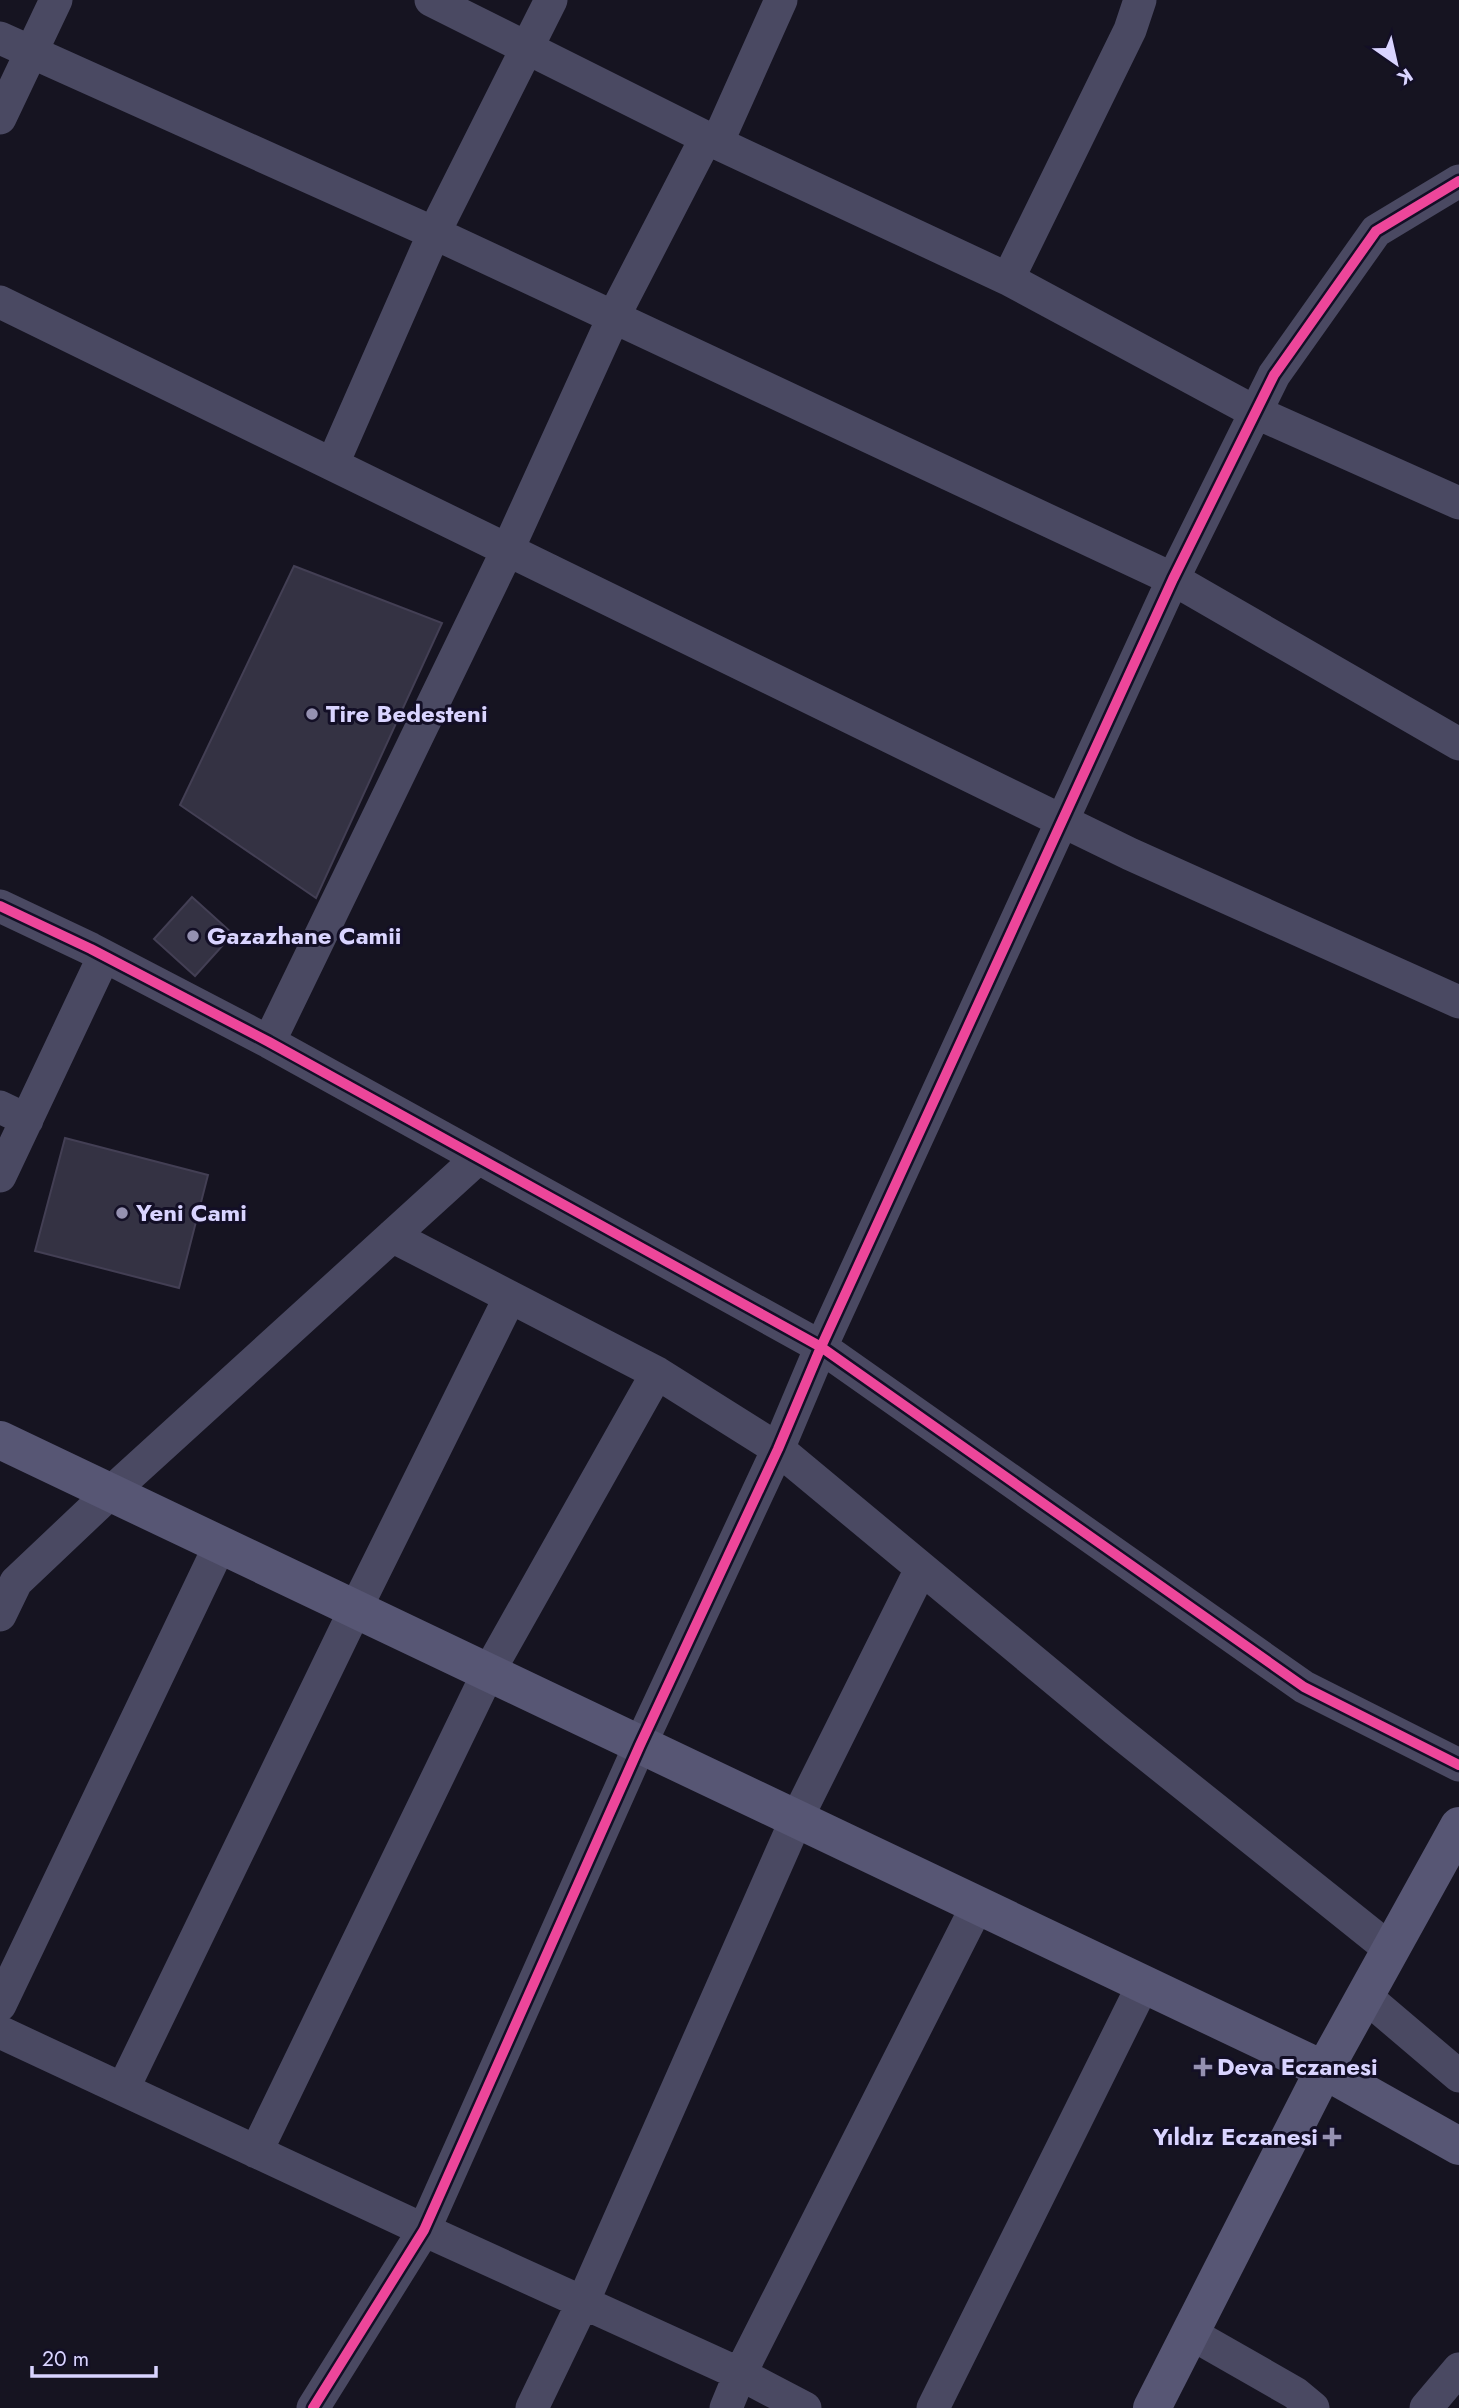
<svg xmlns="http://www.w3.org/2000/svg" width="1459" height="2408" font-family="Jost,sans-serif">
<rect width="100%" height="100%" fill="#161421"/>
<!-- building -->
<path fill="#343243" stroke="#433f54" stroke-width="2" d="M294 566 442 623 316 898 180 805Z
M192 897 233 934 195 976 154 939Z
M65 1138 208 1175 179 1288 35 1251Z"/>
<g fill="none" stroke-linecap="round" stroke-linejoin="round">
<!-- street -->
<path stroke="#4a4962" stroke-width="33" d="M431 0 717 143 1008 279 1255 412 1459 503
M0 38 434 233 1173 579 1459 744
M0 118 56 0
M717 143 781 0
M1008 279 1130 30 1140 0
M0 302 1130 854 1459 1002
M333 463 434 233 551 0
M0 906 91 949 269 1042 821 1347 1304 1687 1459 1765
M269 1042 508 549 614 316 706 138
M0 1107 27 1120
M0 1176 104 956
M392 1236 657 1373 778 1449 1115 1729 1391 1950
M0 1615 16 1582 110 1493 478 1158
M1365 1996 1459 2076
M0 2005 220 1545
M0 2032 424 2230 740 2374 805 2408
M123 2089 355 1610 510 1297
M256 2152 488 1673 657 1373
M1190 2333 1295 2393 1313 2408
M313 2408 424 2230 640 1745 778 1449 821 1347 1173 579 1274 375 1376 231 1459 181
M532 2408 583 2302 796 1820 921 1569
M726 2408 740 2374 977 1906
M933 2408 1143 1985
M1426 2408 1459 2369"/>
<!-- secondary -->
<path stroke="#575674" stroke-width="38" d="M0 1440 1324 2070 1459 2146
M1152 2408 1324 2070 1459 1826"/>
<!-- cycleway casing -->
<g stroke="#130f26" stroke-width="15">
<path id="cycleway" d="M0 906 91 949 269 1042 821 1347 1304 1687 1459 1765
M313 2408 424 2230 640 1745 778 1449 821 1347 1173 579 1274 375 1376 231 1459 181"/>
</g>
<!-- cycleway -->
<use href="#cycleway" stroke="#ed469a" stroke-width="10"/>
</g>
<!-- markers -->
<g fill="#9591b1" stroke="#130f26" stroke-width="2.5">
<circle cx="312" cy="714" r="7"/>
<circle cx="193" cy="936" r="7"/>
<circle cx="122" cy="1213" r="7"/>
<path d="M1199.5 2056.5h7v7h7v7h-7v7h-7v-7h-7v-7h7z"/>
<path d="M1328.5 2126.5h7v7h7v7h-7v7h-7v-7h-7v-7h7z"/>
</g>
<g text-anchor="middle" stroke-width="6" stroke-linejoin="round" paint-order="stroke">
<!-- poi labels -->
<g font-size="24" font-weight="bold" fill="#d9d4ff" stroke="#130f26" text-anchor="start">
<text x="326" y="722">Tire Bedesteni</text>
<text x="207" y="944">Gazazhane Camii</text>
<text x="136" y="1221">Yeni Cami</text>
<text x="1217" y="2075">Deva Eczanesi</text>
<text x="1318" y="2145" text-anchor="end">Yıldız Eczanesi</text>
</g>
</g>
<!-- north arrow -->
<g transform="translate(1396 63) rotate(146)" stroke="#130f26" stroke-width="5" paint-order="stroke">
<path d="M0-5L12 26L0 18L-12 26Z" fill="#d9d4ff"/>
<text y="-10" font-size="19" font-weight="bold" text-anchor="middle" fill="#d9d4ff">K</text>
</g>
<!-- scale -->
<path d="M32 2366v10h124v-10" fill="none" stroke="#d9d4ff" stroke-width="3.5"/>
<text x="42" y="2366" font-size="21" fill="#d9d4ff" stroke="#130f26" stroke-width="5" paint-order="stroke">20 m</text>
</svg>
